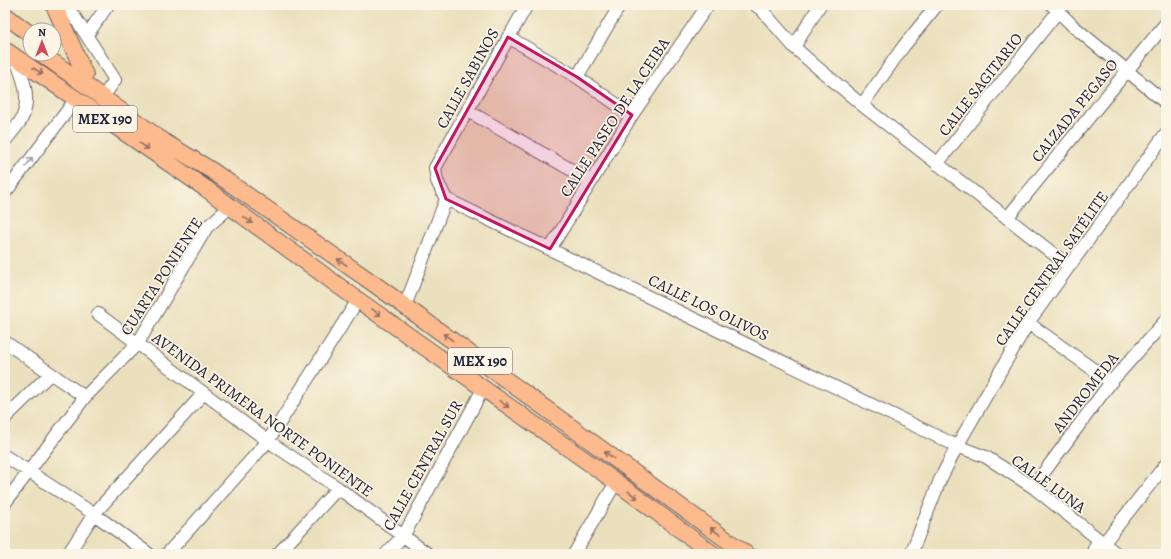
<svg xmlns="http://www.w3.org/2000/svg" width="1171" height="559" font-family="Alegreya,serif">
<rect width="100%" height="100%" fill="#fcf5e5"/>
<filter id="ink" filterUnits="userSpaceOnUse"><feTurbulence type="fractalNoise" baseFrequency=".025" numOctaves="2"/><feDisplacementMap in="SourceGraphic" scale="8" xChannelSelector="R" yChannelSelector="G"/><feConvolveMatrix kernelMatrix="1 2 1 2 8 2 1 2 1" color-interpolation-filters="sRGB"/></filter>
<filter id="wash" filterUnits="userSpaceOnUse"><feTurbulence type="fractalNoise" baseFrequency=".012" numOctaves="4" result="noise"/><feDisplacementMap in="SourceGraphic" scale="16" xChannelSelector="R" yChannelSelector="G"/><feGaussianBlur stdDeviation="0.9" result="paint"/><feColorMatrix in="noise" values="0 0 0 0 0 0 0 0 0 0 0 0 0 0 0 0 0 1.4 0 .05"/><feComposite in="paint" operator="in"/></filter>
<g filter="url(#wash)">
<rect width="100%" height="100%" fill="#ebe0bd"/>
</g>
<g filter="url(#ink)">
<g fill="none" stroke-linecap="round" stroke-linejoin="round">
<!-- minor casing -->
<g stroke="#686468" stroke-width="14">
<path id="minor" d="M63 5 74 16 115 80 103 97
M755 5 761 9 794 47 812 63 862 105 1069 266
M1052 5 1073 26 1166 103
M87 35 108 5
M508 37 577 77 632 115
M794 47 820 5
M577 77 620 5
M862 105 903 47 937 5
M468 111 591 181
M5 141C10 134 17 127 21 120 32 99 23 76 14 56
M937 164 1063 5
M5 193 76 99
M446 199 957 446 986 457 1033 487 1117 554
M1007 218 1166 23
M550 249 632 115 708 5
M405 306 446 199 437 181 435 168 527 5
M98 314 268 441 338 488 428 554
M1028 323 1111 382
M5 342 85 397
M5 418 50 374
M5 456 94 514 149 554
M1033 487 1111 382 1166 320
M5 503 85 397 138 343 207 227 230 207
M1103 544 1166 464
M68 554 94 514 204 393
M167 554 268 441 358 300
M278 554 338 488
M386 554 404 535 483 389
M574 554 616 482
M911 554 940 480 957 446 1028 323 1166 133
M1092 554 1098 540"/>
</g>
<!-- major casing -->
<g stroke="#686468" stroke-width="18">
<path id="major" d="M54 5 85 75
M5 15 30 34
M5 50 205 188 358 300 616 482 713 554
M42 54 166 143 211 170 377 286 746 554"/>
</g>
<!-- minor -->
<use href="#minor" stroke="#fff" stroke-width="12"/>
<!-- major -->
<use href="#major" stroke="#fcba8d" stroke-width="16"/>
</g>
<!-- one-way arrows -->
<defs><path id="oneway-shaft" d="M-6 0H5M1.5-3L5.5 0L1.5 3" fill="none" stroke-width="1.6" stroke-linecap="round" stroke-linejoin="round"/></defs>
<g stroke="#8f6e64">
<use href="#oneway-shaft" transform="translate(38 71) rotate(33)"/>
<use href="#oneway-shaft" transform="translate(144 146) rotate(34)"/>
<use href="#oneway-shaft" transform="translate(248 220) rotate(36)"/>
<use href="#oneway-shaft" transform="translate(342 262) rotate(-145)"/>
<use href="#oneway-shaft" transform="translate(376 312) rotate(36)"/>
<use href="#oneway-shaft" transform="translate(448 337) rotate(-144)"/>
<use href="#oneway-shaft" transform="translate(504 404) rotate(35)"/>
<use href="#oneway-shaft" transform="translate(609 455) rotate(-144)"/>
<use href="#oneway-shaft" transform="translate(633 495) rotate(37)"/>
<use href="#oneway-shaft" transform="translate(715 531) rotate(-144)"/>
</g>
<use stroke="#9c9ca7" href="#oneway-shaft" transform="translate(29 162) rotate(-53)"/>
</g>
<!-- marked area -->
<path fill="#c2185b" fill-opacity="0.2" stroke="#c2185b" stroke-width="3" stroke-linejoin="round" d="M508 37 577 77 632 115 550 249 446 199 435 168Z"/>
<g text-anchor="middle" stroke-width="3.5" stroke-linejoin="round" paint-order="stroke">
<!-- shield labels -->
<g fill="#fcf5e5" stroke="#63616e" stroke-width="1">
<rect x="73" y="106" width="64" height="26" rx="3"/>
<rect x="448" y="348" width="64" height="26" rx="3"/>
</g>
<g font-size="15" font-weight="bold" fill="#22223b">
<text x="105" y="124">MEX 190</text>
<text x="480" y="366">MEX 190</text>
</g>
<!-- street labels -->
<g font-size="16" fill="#22223b" stroke="#fcf5e5">
<text transform="translate(467 78) rotate(-61)" y="6">CALLE SABINOS</text>
<text transform="translate(980 84) rotate(-52)" y="6">CALLE SAGITARIO</text>
<text transform="translate(1074 110) rotate(-51)" y="6">CALZADA PEGASO</text>
<text transform="translate(614 117) rotate(-57)" y="6">CALLE PASEO DE LA CEIBA</text>
<text transform="translate(1051 268) rotate(-55)" y="6">CALLE CENTRAL SATÉLITE</text>
<text transform="translate(161 276) rotate(-57)" y="6">CUARTA PONIENTE</text>
<text transform="translate(709 307) rotate(26)" y="6">CALLE LOS OLIVOS</text>
<text transform="translate(1085 392) rotate(-52)" y="6">ANDROMEDA</text>
<text transform="translate(263 414) rotate(36)" y="6">AVENIDA PRIMERA NORTE PONIENTE</text>
<text transform="translate(422 465) rotate(-61)" y="6">CALLE CENTRAL SUR</text>
<text transform="translate(1049 483) rotate(36)" y="6">CALLE LUNA</text>
</g>
</g>
<!-- margin -->
<rect width="1171" height="559" fill="none" stroke="#fcf5e5" stroke-width="20"/>
<!-- north arrow -->
<g transform="translate(42 42)"><circle r="19" fill="#fcf5e5" stroke="#a5a1a1"/>
<path d="M0-3L7 15L0 10L-7 15Z" fill="#d1495b"/>
<text y="-6" font-size="11" font-weight="bold" text-anchor="middle" fill="#22223b">N</text>
</g>
</svg>
